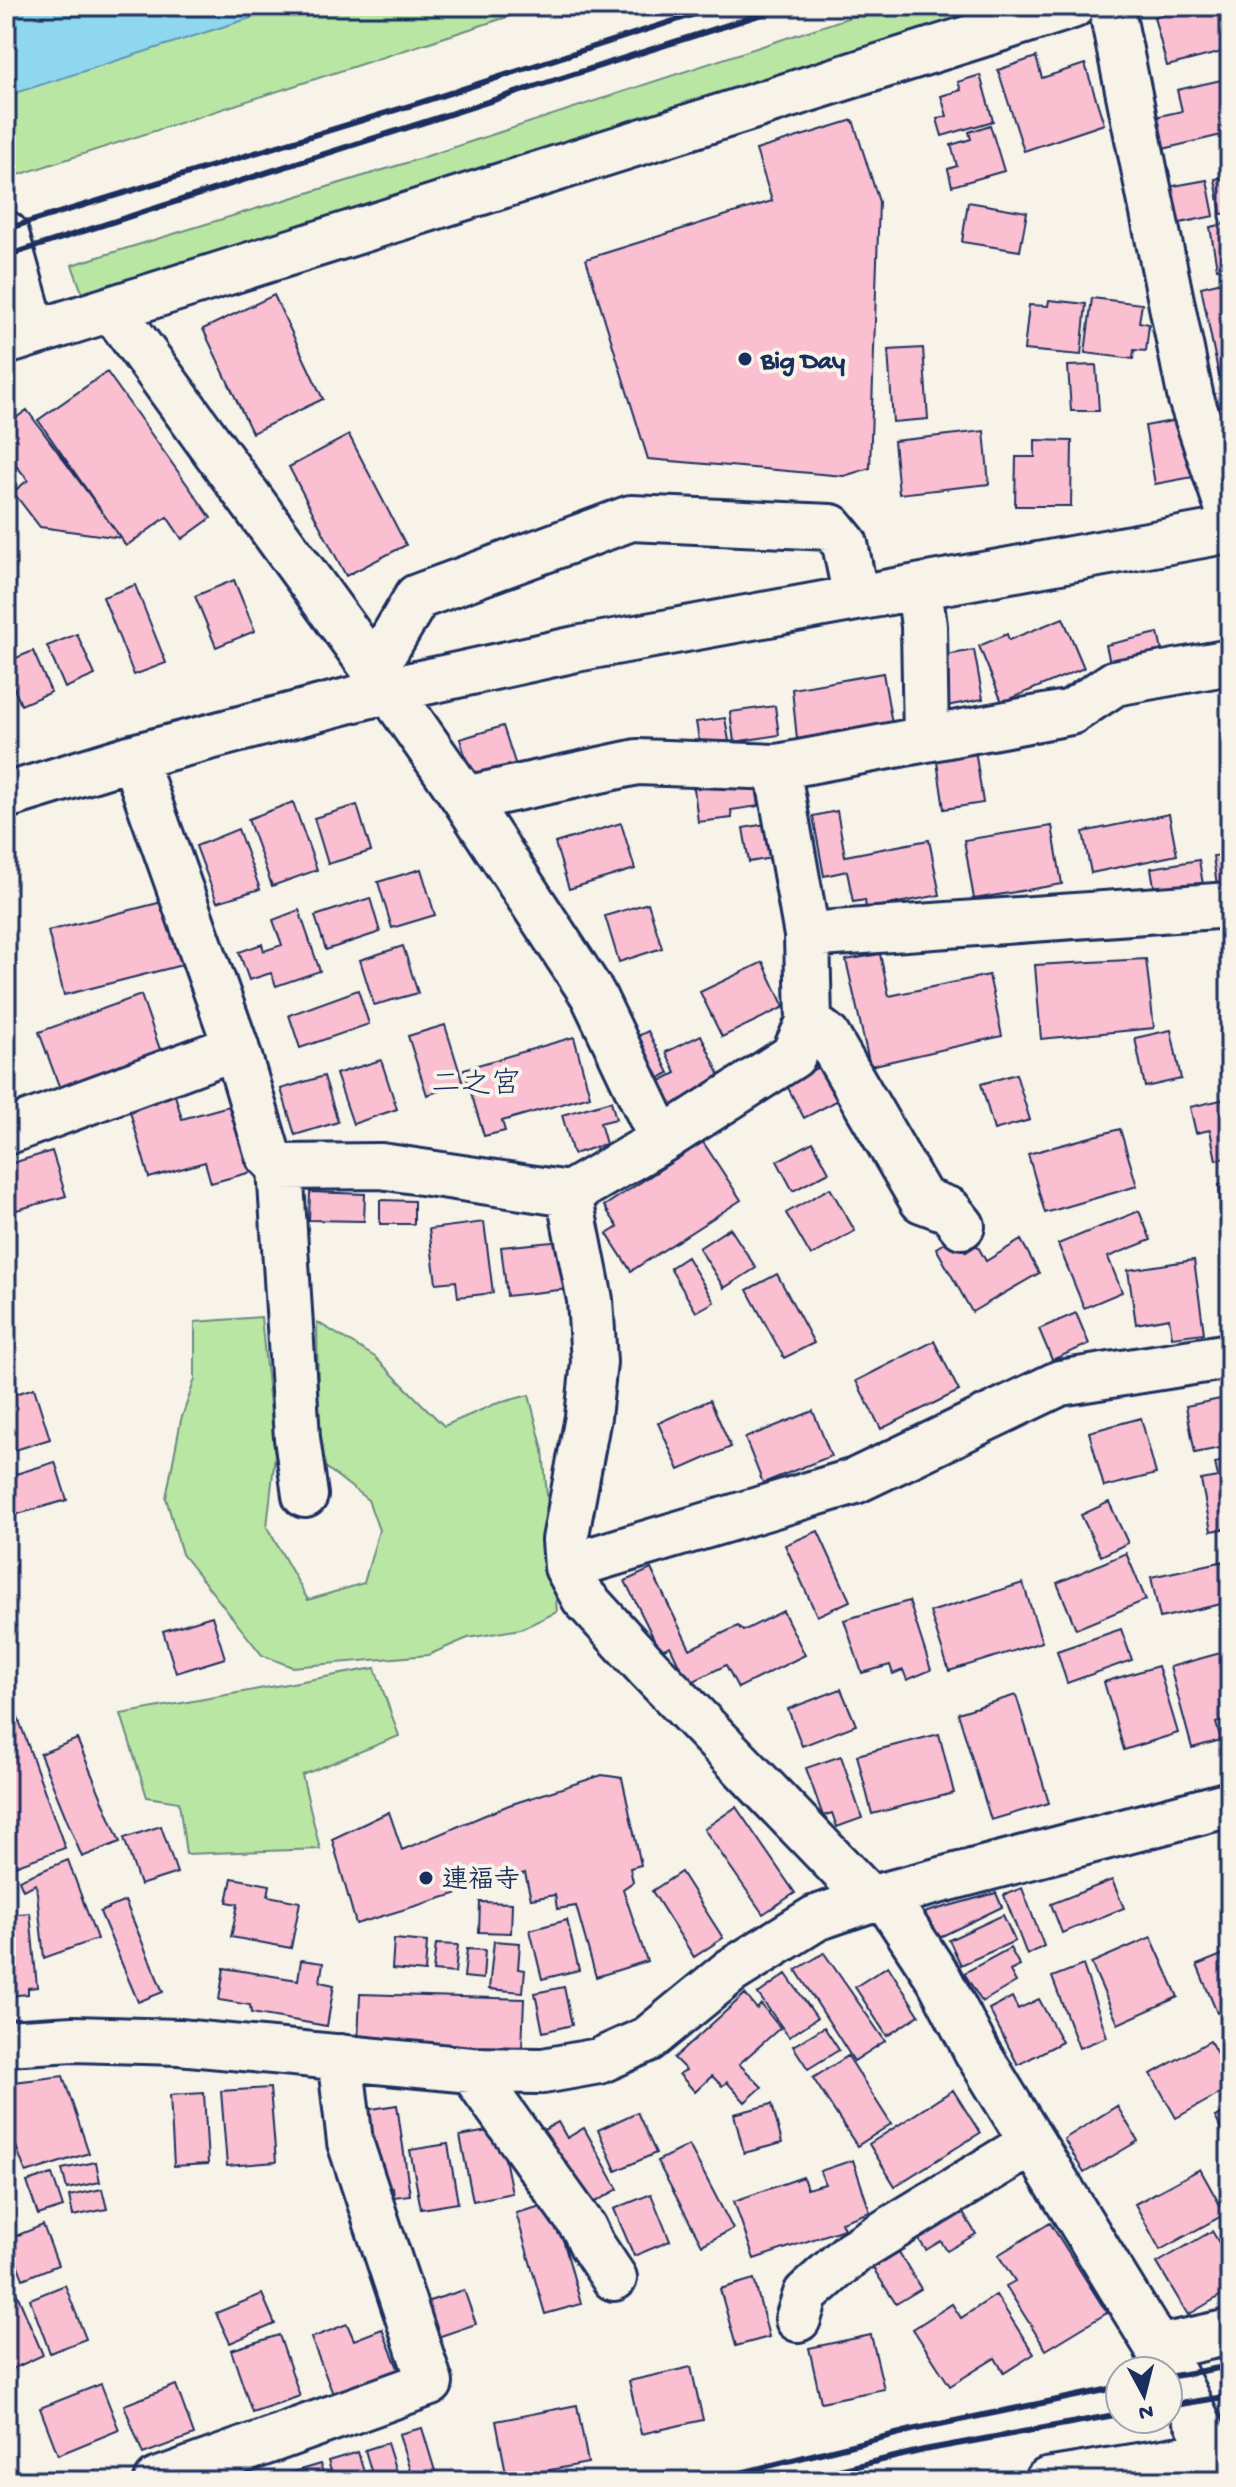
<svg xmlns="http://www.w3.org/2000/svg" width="1236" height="2487" font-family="'Gochi Hand','Klee One',sans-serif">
<rect width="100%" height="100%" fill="#f7f3e8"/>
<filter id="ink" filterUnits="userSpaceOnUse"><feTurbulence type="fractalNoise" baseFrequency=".0125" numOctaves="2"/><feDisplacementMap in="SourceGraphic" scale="16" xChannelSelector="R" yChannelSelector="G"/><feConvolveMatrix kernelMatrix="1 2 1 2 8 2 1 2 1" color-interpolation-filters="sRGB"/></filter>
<g filter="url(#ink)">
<!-- green -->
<path fill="#bae6a4" stroke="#6a8a81" stroke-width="2" d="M6 6H541L6 179Z
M884 6H1025L84 298 72 265 406 163Z
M261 1317 275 1455 267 1527 308 1600 364 1583 379 1530 368 1500 319 1462 317 1322 375 1357 444 1426 495 1404 529 1395 543 1450 557 1612 521 1629 468 1638 428 1655 292 1667 262 1655 182 1554 166 1498 181 1420 195 1379V1322Z
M375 1668 399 1736 302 1775 320 1849 186 1854 179 1802 147 1797 121 1714Z"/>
<!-- water -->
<path fill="#8ed7ef" stroke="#6094b5" stroke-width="2" d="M6 6H288L6 96Z"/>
<!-- building -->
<path fill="#fac0d1" stroke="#1b2f5e" stroke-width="2" d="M1198 6H1230V50L1167 66 1154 17Z
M1036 57 1042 78 1085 64 1104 124 1024 151 998 70Z
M980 75 993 121 942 136 937 119 947 116 941 96 961 90 958 82Z
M1230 78V133L1163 149 1155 117 1182 111 1177 90Z
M853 120 879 202 870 468 844 476 648 459 586 259 772 201 756 150Z
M990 125 1004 171 952 186 948 169 957 166 951 145 971 139 969 132Z
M1230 176V213L1221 214 1215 179Z
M1207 180 1214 216 1175 224 1168 187Z
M968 202 1027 212 1020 251 962 242Z
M1230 223V266L1217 268 1210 227Z
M1230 280V405L1225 406 1201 287Z
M274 295 323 399 252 433 203 329Z
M1092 298 1142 304 1139 322 1149 324 1146 351 1134 350 1133 359 1085 353Z
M1049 300 1086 304 1081 355 1024 350 1029 305 1048 306Z
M923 348 928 419 893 422 888 350Z
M1096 365 1099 411H1071L1068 366Z
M107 372 211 518 182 539 167 517 126 546 38 420Z
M27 410 121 538 40 527 13 492 28 480 6 453V425Z
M1183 419 1193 477 1155 484 1145 426Z
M984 431 989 484 899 494 894 441Z
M349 435 406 545 346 576 289 467Z
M1035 440 1072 441 1071 506H1015L1016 457H1035Z
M234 580 255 631 216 647 195 596Z
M135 585 166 663 134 675 103 597Z
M1063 618 1084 668 1002 702 979 646 1007 634 1009 640Z
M1158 633 1165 664 1113 676 1106 645Z
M77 634 95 675 65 688 47 646Z
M974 650 983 699 946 706 936 657Z
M33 651 51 692 21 705 6 669V662Z
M883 673 892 724 797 739 792 689Z
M775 706 779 735 734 742 730 712Z
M725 718 729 741 700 746 696 722Z
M503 726 518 772 474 785 460 739Z
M975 749 983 803 944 809 936 755Z
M755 780 759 806 731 810 732 818 698 822 694 788Z
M293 802 317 870 272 886 248 819Z
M357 805 371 851 328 864 314 818Z
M837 811 845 856 929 840 940 895 866 909 865 900 853 902 847 871 824 876 813 816Z
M1169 814 1177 855 1091 873 1083 832Z
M621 823 635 869 569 889 555 843Z
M766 824 772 858 749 862 743 828Z
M1052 826 1062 884 974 899 964 840Z
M238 829 260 889 217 902 196 846Z
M1230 854V886H1217L1213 856Z
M1199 860 1204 891 1156 898 1151 868Z
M421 869 435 915 392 928 378 882Z
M370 898 380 932 326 950 315 916Z
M170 900 186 964 64 995 48 931Z
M648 903 662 948 619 962 605 916Z
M299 910 320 971 276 986 271 973 249 980 239 952 262 944 264 951 282 945 273 920Z
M403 946 418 993 374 1005 360 960Z
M880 954 889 996 989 975 1002 1036 870 1066 846 960Z
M1146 959 1154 1028 1041 1039 1035 965Z
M763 962 784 1007 722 1037 700 992Z
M358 990 369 1024 300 1048 289 1015Z
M141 995 163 1058 62 1094 39 1032Z
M445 1025 463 1083 427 1095 408 1036Z
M1171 1030 1181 1079 1145 1087 1135 1038Z
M648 1031 669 1073 649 1084 626 1042Z
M701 1035 723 1082 668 1108 656 1083 676 1073 666 1052Z
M574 1037 590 1096 502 1121 505 1131 484 1136 464 1069Z
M381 1060 397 1109 353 1124 336 1074Z
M828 1062 846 1096 804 1118 786 1084Z
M1016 1074 1030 1120 994 1130 981 1084Z
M324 1076 338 1122 295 1135 281 1089Z
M175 1095 182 1119 236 1104 255 1171 211 1183 205 1162 149 1178 129 1108Z
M1230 1098V1157L1216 1160 1210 1130 1196 1133 1190 1107Z
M611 1101 616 1119 600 1123 606 1144 573 1154 562 1115Z
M1120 1129 1137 1186 1045 1213 1028 1154Z
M703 1142 741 1200 631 1271 607 1234 618 1227 604 1206Z
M813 1142 829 1172 793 1191 777 1161Z
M52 1151 66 1196 6 1213V1165Z
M1219 1184H1230V1244H1222Z
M830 1188 855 1231 811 1256 786 1213Z
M310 1192 365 1194 364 1221 309 1220Z
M380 1200 414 1201V1224H380Z
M1139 1211 1151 1240 1108 1257 1122 1292 1084 1308 1058 1244Z
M484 1222 493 1293 458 1297 456 1281 436 1283 429 1229Z
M730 1228 756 1268 724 1288 699 1248Z
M956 1236 966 1252 977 1245 986 1261 1021 1240 1039 1273 972 1312 936 1248Z
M562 1241 567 1289 507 1296 501 1247Z
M687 1257 714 1302 696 1312 670 1268Z
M1194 1260 1204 1333 1172 1337 1169 1318 1136 1324 1128 1270Z
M777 1274 814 1343 784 1358 747 1290Z
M1076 1313 1089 1344 1052 1360 1039 1329Z
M934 1341 959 1391 881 1429 856 1381Z
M34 1388 50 1439 6 1453V1397Z
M1230 1397V1446L1195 1453 1186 1406Z
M710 1400 731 1447 679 1470 658 1423Z
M813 1411 831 1456 763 1483 745 1438Z
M1141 1418 1156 1474 1104 1487 1089 1432Z
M1230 1460V1528L1211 1531 1201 1480 1218 1477 1215 1463Z
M55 1462 67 1500 11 1516 6 1498V1477Z
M1109 1502 1128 1543 1101 1556 1081 1515Z
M818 1531 850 1601 817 1616 785 1545Z
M1126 1553 1146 1600 1076 1629 1057 1583Z
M1225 1561 1230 1582V1602L1160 1618 1151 1577Z
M651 1569 690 1649 738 1626 743 1631 783 1611 805 1655 738 1688 726 1665 688 1684 670 1646 660 1651 625 1581Z
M1023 1583 1042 1642 949 1671 930 1612Z
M909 1601 931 1670 907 1680 903 1670 893 1674 890 1665 862 1673 844 1620Z
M212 1616 225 1658 176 1673 163 1631Z
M1121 1629 1132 1660 1067 1683 1057 1651Z
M1224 1652 1230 1675V1719L1216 1723 1221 1740 1192 1748 1170 1667Z
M1158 1666 1178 1733 1124 1750 1104 1682Z
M841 1689 856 1725 802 1746 788 1709Z
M1016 1695 1049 1803 991 1820 958 1713Z
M11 1698 65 1848 12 1867 6 1851V1700Z
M939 1734 954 1793 872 1814 857 1755Z
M77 1739 120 1842 82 1857 40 1754Z
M841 1756 862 1818 837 1827 832 1813 823 1816 806 1768Z
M602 1775 622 1778 641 1865 630 1868 633 1882 623 1889 647 1961 596 1977 576 1906 557 1909 555 1895 531 1899 525 1873 356 1924 332 1839 389 1812 402 1850 509 1805Z
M736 1807 795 1893 763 1914 704 1829Z
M161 1826 177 1873 140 1885 124 1838Z
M68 1860 97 1939 44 1958 36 1884 23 1890 19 1880Z
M681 1872 723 1938 694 1957 652 1891Z
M232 1878 270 1885 268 1896 300 1902 291 1948 231 1937 238 1904 227 1902Z
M1112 1880 1124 1908 1062 1933 1051 1904Z
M1022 1888 1044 1946 1027 1955 1004 1895Z
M996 1893 1002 1907 936 1939 922 1917 927 1912Z
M125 1901 163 1992 138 2002 100 1912Z
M480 1902 512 1903 511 1933 479 1932Z
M30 1913 37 1987 28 1988V1994L7 1996 6 1915Z
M1003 1915 1015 1941 961 1965 949 1940Z
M567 1920 579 1970 542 1979 530 1930Z
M1151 1937 1178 1997 1118 2024 1091 1963Z
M394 1939 427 1942 425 1972 392 1969Z
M494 1941 520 1943 518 1969 525 1970 523 1992 489 1989Z
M436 1944 458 1945 455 1973 433 1971Z
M1010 1948 1020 1966 1010 1971 1016 1982 982 2002 964 1973Z
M467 1949 485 1950 483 1979 464 1977Z
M1229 1952 1230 2008 1217 2013 1197 1965Z
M824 1953 885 2041 854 2061 796 1970Z
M301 1960 323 1963 320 1982 334 1985 327 2026 251 2013 250 2005 219 2000 224 1968 298 1980Z
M1083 1965 1107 2037 1079 2048 1052 1977Z
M888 1966 919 2015 887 2036 855 1987Z
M786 1974 817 2018 789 2037 758 1994Z
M564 1987 572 2025 543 2032 535 1993Z
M360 1994 524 1999 522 2049 358 2043Z
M745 1994 757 2009 761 2004 780 2028 739 2064 762 2087 745 2102 727 2082 722 2086 712 2076 695 2092 679 2074 686 2070 674 2058Z
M1012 1997 1018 2009 1039 1999 1062 2042 1018 2065 989 2009Z
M824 2027 839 2050 808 2069 793 2046Z
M1210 2041 1230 2077V2088L1176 2118 1151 2074Z
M848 2056 891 2124 857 2146 813 2078Z
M63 2076 89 2153 26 2173 6 2119V2083Z
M270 2088 276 2162 227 2166 221 2091Z
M953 2090 980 2133 895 2186 869 2144Z
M204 2093 208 2164 174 2166 170 2095Z
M772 2104 782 2143 744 2153 734 2114Z
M397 2105 410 2195 394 2197 393 2188 384 2190 365 2110Z
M1117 2106 1138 2141 1084 2173 1064 2139Z
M1230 2110V2146L1215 2117Z
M637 2112 656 2153 616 2171 598 2130Z
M558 2122 567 2138 584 2128 618 2189 581 2210 538 2133Z
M499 2129 512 2193 473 2201 460 2136Z
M448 2144 458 2203 421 2209 410 2150Z
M689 2145 733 2229 702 2245 657 2161Z
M853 2160 870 2212 841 2222 844 2229 754 2259 734 2201 803 2177 807 2189 825 2184 820 2171Z
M96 2162 100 2182 67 2189 62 2169Z
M1200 2169 1225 2214 1160 2250 1135 2204Z
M52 2174 63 2207 38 2215 27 2182Z
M6 2189 14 2211 6 2214Z
M102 2189 107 2209 73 2216 69 2196Z
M651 2194 670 2241 634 2256 614 2209Z
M553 2203 581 2304 545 2314 516 2213Z
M958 2205 976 2234 947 2251 941 2241 926 2250 917 2237Z
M1050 2223 1107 2313 1046 2350 1006 2286 1015 2281 998 2255Z
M43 2225 58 2265 23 2279 8 2239Z
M1212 2231 1230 2261V2290L1188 2315 1157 2263Z
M899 2252 921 2289 896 2304 873 2268Z
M754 2279 769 2337 736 2346 720 2289Z
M13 2285 43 2355 8 2371 6 2365V2287Z
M65 2285 86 2339 50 2353 30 2299Z
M464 2290 476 2324 438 2337 426 2302Z
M262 2294 275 2324 230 2343 216 2313Z
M996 2295 1034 2354 1004 2373 995 2358 950 2386 913 2329 952 2304 961 2318Z
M347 2324 354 2340 382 2329 400 2373 335 2399 311 2338Z
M279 2335 300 2396 252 2412 231 2350Z
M871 2335 884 2389 821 2402 809 2348Z
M691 2367 703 2420 641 2434 629 2381Z
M101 2384 119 2430 58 2455 40 2408Z
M176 2385 194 2435 143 2454 124 2405Z
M577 2405 588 2463 507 2478 496 2421Z
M422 2428 438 2481H413L399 2434Z
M387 2443 399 2481H374L365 2450Z
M358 2452 367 2481H334L328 2461Z
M320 2464 326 2481H293L290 2473Z"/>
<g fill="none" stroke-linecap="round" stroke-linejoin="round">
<!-- minor casing -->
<g stroke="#1b2f5e" stroke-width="50">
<path id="minor" d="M1111 6 1191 399 1230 515
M6 234 34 333
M112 309 389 690 465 799 593 995 662 1140
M6 342 1072 6
M919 588 924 626 926 739
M374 670 417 597 631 518 831 527 845 544 856 598
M777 767 807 935
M6 796 133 757 389 690 576 649 1230 530
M465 799 637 762 777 767 1071 712 1115 683 1230 662
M809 1022 827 1036 922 1200 949 1210 962 1226
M236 1047 268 1155 280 1167 381 1166 569 1194 662 1140 793 1056 809 1022 807 935 1230 905
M6 1132 236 1047 133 757
M280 1167 297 1438 305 1495
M569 1194 590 1300 594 1362 588 1417 565 1540 567 1567 584 1598 647 1667 870 1899
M567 1567 855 1481 1060 1383 1230 1356
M884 1895 939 1979 977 2052 1175 2376 1227 2481
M6 2043 73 2039 179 2042 471 2070 543 2071 599 2061 648 2039 731 1971 816 1918 884 1895 1230 1804
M471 2070 584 2228 592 2245 614 2278
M798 2319 806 2294 853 2252 1032 2143
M1157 2348 1230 2332
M157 2481 430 2383 350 2142 340 2057
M1047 2481 1230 2451"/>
</g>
<!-- minor -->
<use href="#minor" stroke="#f7f3e8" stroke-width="44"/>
<!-- rail -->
<path stroke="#1b2f5e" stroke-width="6" d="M6 229 422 102 720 6
M6 256 787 6
M1168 2377 1230 2366
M1168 2406 1230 2396
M709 2481 916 2429 1120 2387
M793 2481 924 2450 1120 2414"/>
</g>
</g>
<!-- markers -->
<g fill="#1b2f5e" stroke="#f7f3e8" stroke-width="3">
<circle cx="745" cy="359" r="8"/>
<circle cx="426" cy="1878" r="8"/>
</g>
<g text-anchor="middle" stroke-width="8" stroke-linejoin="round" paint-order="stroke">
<!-- poi labels -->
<g font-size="26" font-weight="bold" fill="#1b2f5e" stroke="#f7f3e8" text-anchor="start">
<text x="761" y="368">Big Day</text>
<text x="442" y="1887">連福寺</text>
</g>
<!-- quarter labels -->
<g font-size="30" fill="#1b2f5e" stroke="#f7f3e8">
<text x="476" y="1092">二之宮</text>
</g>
</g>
<!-- margin -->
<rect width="1236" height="2487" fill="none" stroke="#f7f3e8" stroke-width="32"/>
<rect x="16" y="16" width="1204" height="2455" fill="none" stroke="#1b2f5e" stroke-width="3" filter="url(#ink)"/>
<!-- north arrow -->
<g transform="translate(1144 2395) rotate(173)"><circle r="38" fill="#f7f3e8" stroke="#9fa5b1" stroke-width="2"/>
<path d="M0-6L14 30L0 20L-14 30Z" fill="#1b2f5e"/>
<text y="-12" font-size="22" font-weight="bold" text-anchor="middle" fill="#1b2f5e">N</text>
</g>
</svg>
